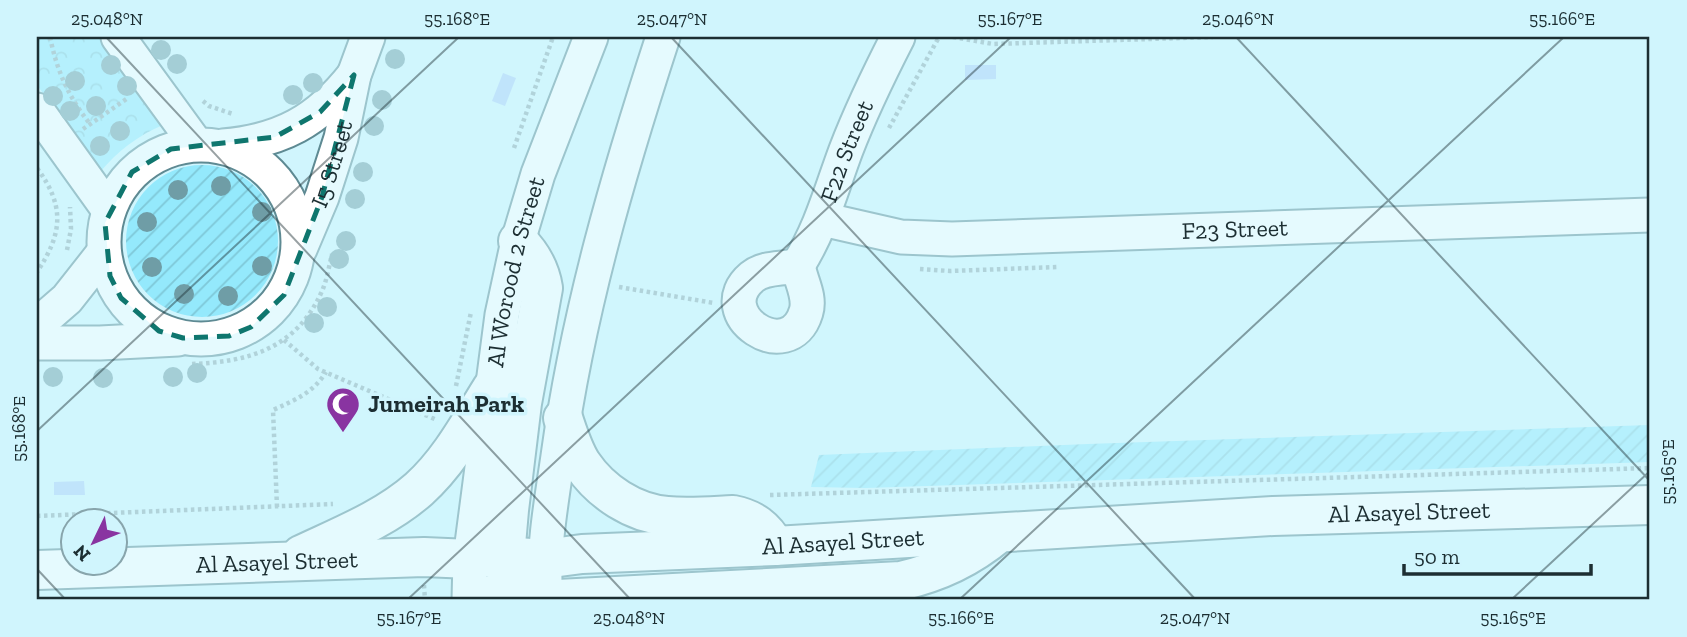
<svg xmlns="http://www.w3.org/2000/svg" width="1687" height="637" font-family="'Zilla Slab',serif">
<defs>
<pattern id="park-crowns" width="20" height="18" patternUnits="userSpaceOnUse" patternTransform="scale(1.75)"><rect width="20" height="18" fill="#94e9fc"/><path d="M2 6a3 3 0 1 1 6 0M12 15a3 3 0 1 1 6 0" fill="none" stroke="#7fc8d8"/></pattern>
<pattern id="garden-furrows" width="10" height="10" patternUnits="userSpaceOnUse" patternTransform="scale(1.75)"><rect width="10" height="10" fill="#94e9fc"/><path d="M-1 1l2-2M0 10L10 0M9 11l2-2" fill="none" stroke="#7fc8d8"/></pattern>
</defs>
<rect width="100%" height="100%" fill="#d0f5fd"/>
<!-- park -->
<path fill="url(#park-crowns)" d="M37 37H98L163 125C137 136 118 151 100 172L37 85Z"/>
<!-- garden -->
<path fill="url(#garden-furrows)" d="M126 241a76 76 0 1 1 152 0a76 76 0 1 1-152 0Z
M1650 425V462L866 488 811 487 819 455 1088 444Z"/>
<!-- water -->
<path fill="#aecff8" d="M965 65H996V79L965 80Z
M503 73 516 78 505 106 492 101Z
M84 481 85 495H54V482Z"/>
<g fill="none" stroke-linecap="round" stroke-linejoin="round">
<!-- minor casing -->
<g stroke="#5e8a93" stroke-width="37">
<g id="minor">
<path d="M118 37 196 144"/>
<path d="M37 110 108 209"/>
<circle cx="201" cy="242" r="97"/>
<path d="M223 146C281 141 318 121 354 75"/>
<path id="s1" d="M822 219 901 237 952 239 1650 215"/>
<path id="s2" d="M300 249 322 197 341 138 354 75 368 37"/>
<path id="s3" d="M798 265C821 229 831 190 846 150 861 111 879 74 898 37"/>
<path d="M798 265C800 280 811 296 806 312 789 368 708 314 752 277 765 266 783 270 798 265Z"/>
<path d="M37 325 67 299 104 252"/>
<path d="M37 343H100L178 339"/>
<path d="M545 583C544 541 552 498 558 456 578 312 618 175 663 37"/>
<path id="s4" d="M469 600 470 559 502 315 518 241 538 174 591 37"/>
</g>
</g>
<!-- major casing -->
<g stroke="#5e8a93" stroke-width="42">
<g id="major">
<path d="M563 418C568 433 573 450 582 464 601 492 633 513 667 516 689 518 711 516 733 515 753 519 765 528 775 546"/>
<path d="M301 555C341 536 385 519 419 489 450 461 470 423 492 388"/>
<path id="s5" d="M37 570 424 557 470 559 505 556 544 559 582 554 775 546 1273 516 1650 505"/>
<path d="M481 600 511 587 530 572"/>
<path d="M515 600 505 556 509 510 522 403 543 288C540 269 532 255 518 241"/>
<path d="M539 600 901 581C939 572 969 558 999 533"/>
</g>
</g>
<!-- path -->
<path stroke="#8ca9b0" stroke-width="4.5" stroke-dasharray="3.5 3.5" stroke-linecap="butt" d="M50 37C57 71 68 96 90 124
M953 37 993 44 1213 37
M203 101 209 106 233 114
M889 128 939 37
M83 129 128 98
M514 148 553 37
M37 168C65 206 63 233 37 272
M67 250 71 229 70 207
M920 269 950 271 1058 267
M619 287 714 303
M284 340 318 369 437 420
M192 364C249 362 297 348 322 291 327 280 329 266 332 254
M456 386 471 312
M770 495 1650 468
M277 507 273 410C295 400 313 393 326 372
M37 516 333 504
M424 585 425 600"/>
<!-- minor -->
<use href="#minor" stroke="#fff" stroke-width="33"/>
<!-- major -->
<use href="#major" stroke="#fff" stroke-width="38"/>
</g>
<!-- trees -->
<g fill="#6f9da6">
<circle cx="161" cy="50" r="10"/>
<circle cx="395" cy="59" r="10"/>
<circle cx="177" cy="64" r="10"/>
<circle cx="111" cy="65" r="10"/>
<circle cx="75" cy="81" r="10"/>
<circle cx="313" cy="83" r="10"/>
<circle cx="127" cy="86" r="10"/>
<circle cx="293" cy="95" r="10"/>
<circle cx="53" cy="96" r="10"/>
<circle cx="382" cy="100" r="10"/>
<circle cx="96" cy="106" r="10"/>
<circle cx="70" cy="111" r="10"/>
<circle cx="374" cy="126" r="10"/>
<circle cx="120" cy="131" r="10"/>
<circle cx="100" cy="146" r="10"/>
<circle cx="363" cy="172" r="10"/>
<circle cx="221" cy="186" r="10"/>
<circle cx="178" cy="190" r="10"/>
<circle cx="355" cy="199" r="10"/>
<circle cx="262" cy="212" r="10"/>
<circle cx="147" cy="222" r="10"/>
<circle cx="346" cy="241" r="10"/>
<circle cx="339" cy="259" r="10"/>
<circle cx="262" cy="266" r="10"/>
<circle cx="152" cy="267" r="10"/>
<circle cx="184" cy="294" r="10"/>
<circle cx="228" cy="296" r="10"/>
<circle cx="327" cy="307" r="10"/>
<circle cx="314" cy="323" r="10"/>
<circle cx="197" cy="373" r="10"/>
<circle cx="53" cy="377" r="10"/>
<circle cx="173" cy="377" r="10"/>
<circle cx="103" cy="378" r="10"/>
</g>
<!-- marked area -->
<path d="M0 0H1687V637H0ZM354 75 322 197 284 295 251 327 229 336 183 338 159 331 121 298 110 276 105 223 132 172 171 149 275 137 320 112Z" fill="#d0f5fd" fill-opacity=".55" fill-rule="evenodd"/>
<path fill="none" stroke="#0f766e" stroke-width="5" stroke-dasharray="14 9" stroke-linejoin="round" d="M354 75 322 197 284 295 251 327 229 336 183 338 159 331 121 298 110 276 105 223 132 172 171 149 275 137 320 112Z"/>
<!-- ticks -->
<path fill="none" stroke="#1c2e32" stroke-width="2" stroke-opacity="0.45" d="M106 37 631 600M671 37 1196 600M1236 37 1650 481M37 431 459 37M37 569 66 600M407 600 1011 37M959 600 1564 37M1511 600 1650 471"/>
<!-- icons -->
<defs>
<g id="mosque-pin" transform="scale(1.75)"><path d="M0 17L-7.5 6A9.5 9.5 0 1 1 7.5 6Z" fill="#8934a1" stroke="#d0f5fd"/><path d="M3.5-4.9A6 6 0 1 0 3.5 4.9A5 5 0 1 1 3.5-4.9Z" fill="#fff"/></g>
</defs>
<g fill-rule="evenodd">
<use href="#mosque-pin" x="343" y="404"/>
</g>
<g text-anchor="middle" stroke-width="7" stroke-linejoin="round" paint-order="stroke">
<!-- street labels -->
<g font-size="24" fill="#1c2e32" stroke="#d0f5fd">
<text dy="8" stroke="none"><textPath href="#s3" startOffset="124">F22 Street</textPath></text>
<text dy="8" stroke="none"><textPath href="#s2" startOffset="91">I5 Street</textPath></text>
<text dy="8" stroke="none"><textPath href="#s1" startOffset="415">F23 Street</textPath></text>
<text dy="8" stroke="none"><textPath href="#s4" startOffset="332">Al Worood 2 Street</textPath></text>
<text dy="8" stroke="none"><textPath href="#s5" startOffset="1374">Al Asayel Street</textPath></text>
<text dy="8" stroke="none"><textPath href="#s5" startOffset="807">Al Asayel Street</textPath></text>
<text dy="8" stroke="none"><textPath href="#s5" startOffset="240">Al Asayel Street</textPath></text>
</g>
<!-- poi labels -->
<g font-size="24" font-weight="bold" fill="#1c2e32" stroke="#d0f5fd" text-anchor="start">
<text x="368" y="412">Jumeirah Park</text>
</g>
</g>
<!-- border -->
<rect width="1687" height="637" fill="none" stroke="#d0f5fd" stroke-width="77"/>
<!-- north arrow -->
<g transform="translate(94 542) rotate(227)"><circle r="33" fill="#d0f5fd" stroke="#88a5ac" stroke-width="2"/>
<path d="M0-5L12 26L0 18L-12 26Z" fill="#8934a1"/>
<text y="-10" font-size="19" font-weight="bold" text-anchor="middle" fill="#1c2e32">N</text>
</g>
<!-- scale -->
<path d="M1404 564v10h187v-10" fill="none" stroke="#1c2e32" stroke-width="3.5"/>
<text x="1414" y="564" font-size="21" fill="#1c2e32" stroke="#d0f5fd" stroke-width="5" paint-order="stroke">50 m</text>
<rect x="38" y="38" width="1610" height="560" fill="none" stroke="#1c2e32" stroke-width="2.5"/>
<g font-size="18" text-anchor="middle" fill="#1c2e32">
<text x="107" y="25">25.048°N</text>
<text x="457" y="25">55.168°E</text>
<text x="672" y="25">25.047°N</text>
<text x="1010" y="25">55.167°E</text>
<text x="1238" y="25">25.046°N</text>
<text x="1562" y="25">55.166°E</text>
<text transform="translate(19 429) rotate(-90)" y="6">55.168°E</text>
<text transform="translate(1668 472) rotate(-90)" y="6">55.165°E</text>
<text x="409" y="624">55.167°E</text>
<text x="629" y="624">25.048°N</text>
<text x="961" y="624">55.166°E</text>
<text x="1195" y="624">25.047°N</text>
<text x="1513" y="624">55.165°E</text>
</g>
</svg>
